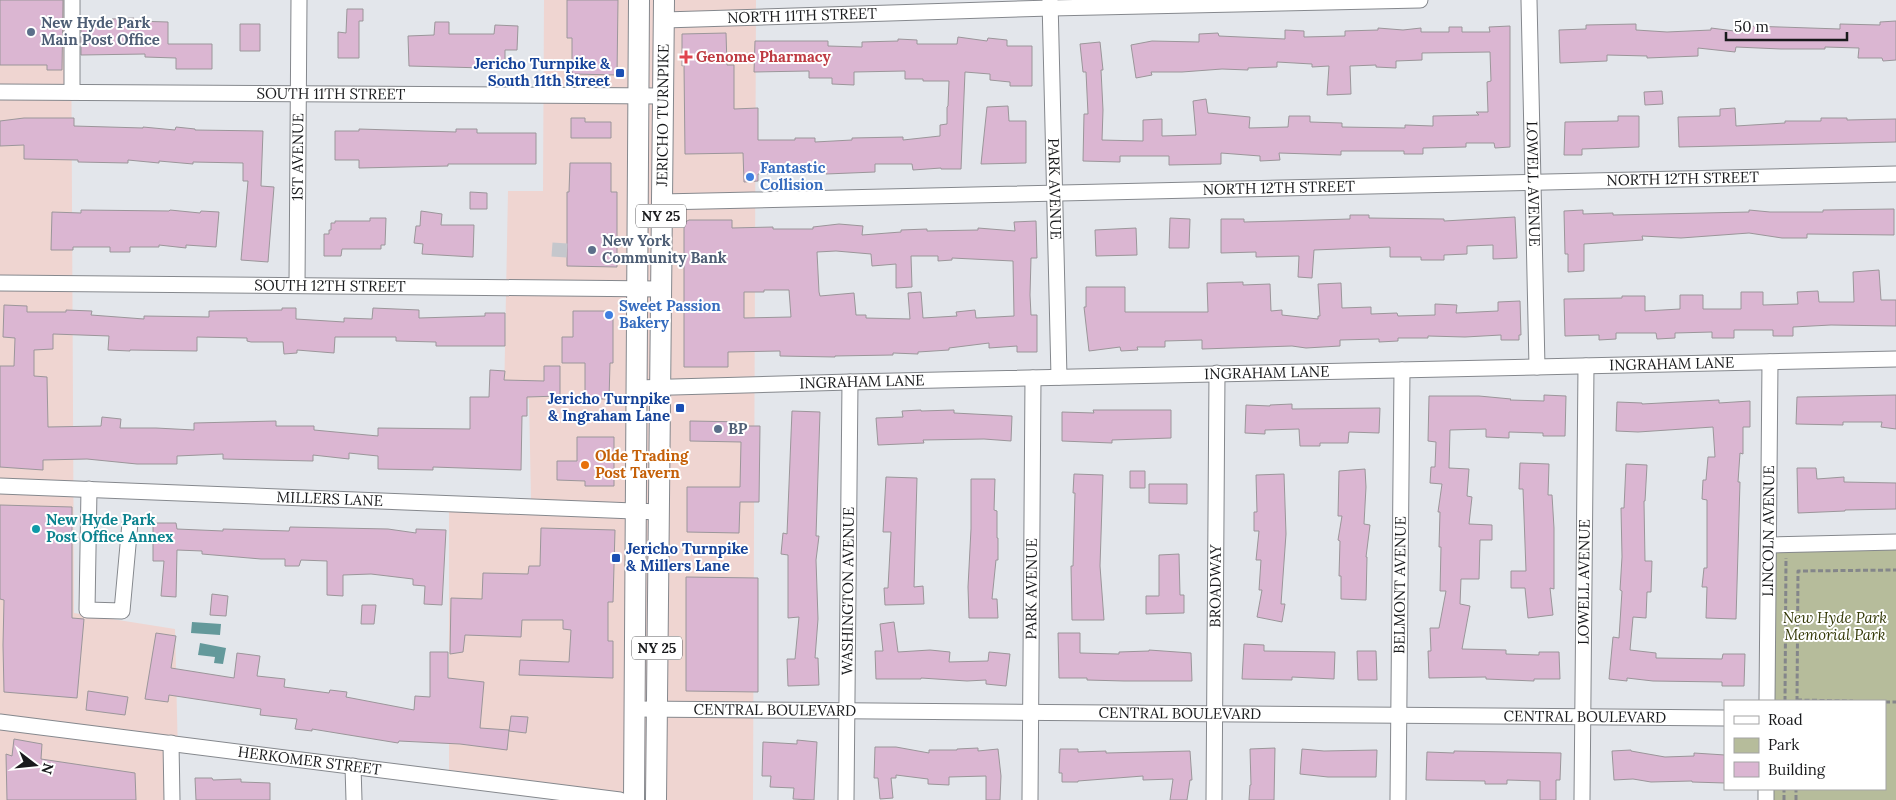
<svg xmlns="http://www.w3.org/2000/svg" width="1896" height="800" font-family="Lora,serif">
<rect width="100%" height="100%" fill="#e3e6eb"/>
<!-- commercial -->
<path fill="#efd5d1" d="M0 0H71L74 613 175 629 179 800H0Z
M544 0H756L753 800H632V796L449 770V497L531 499 529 399 504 398 508 191H543Z"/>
<!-- green -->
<path fill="#b6bc9b" d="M1896 549V800H1773V789H1885V701H1774V551Z"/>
<!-- water -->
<path fill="#64999b" d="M192 622 221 624 220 635 191 633Z
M200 643 226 648 223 664 214 663 215 657 198 655Z"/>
<!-- building -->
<path fill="#dbb6d2" stroke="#9b969a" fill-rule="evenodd" d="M0 0H63L62 70H47V65H0Z
M567 0H618L617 75 572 74V38H567Z
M347 9H363V21H359V58H338V32L346 33Z
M134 18V21L168 22V44H212V69H176V58L145 57V54L81 55V21H112V19Z
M1896 21V60L1883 61 1882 58H1858L1859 48 1825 47V49H1781L1736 47 1735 52 1698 48V56L1647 58V56L1607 55V61L1560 63 1559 30 1586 29V25L1636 24V30L1667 32 1711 30V28L1750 33V26L1840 29V24L1880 25V22Z
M435 22H449V34H494L495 25 518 26 517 50H505V65H485V68L409 66 408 36 434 35Z
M240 24H260V51H240Z
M1510 26V147L1495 148 1494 143H1466V147L1423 148V154H1404V151H1341V155L1279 153 1280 160 1260 161V156L1221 153V164L1169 165V156H1120V162L1083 161 1084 114H1088L1086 72H1083L1080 44 1100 42 1103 70H1101L1103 110 1102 140 1143 141V120L1162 119V136L1196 135 1193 101 1206 99 1208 113 1250 117 1249 128 1288 127 1289 116H1310V122L1342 123V127L1405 128V125L1433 126V116L1479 115 1476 112H1488L1487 82 1491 81 1490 52 1422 53V60L1396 61V68L1376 67V65L1350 66 1351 94 1327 95 1329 66 1312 67V64L1277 62V67L1248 68V70L1222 69 1182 72H1151L1152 75 1136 78 1131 45 1152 41 1199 42V34L1218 33 1219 36 1285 39V30L1304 31V37L1345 36V31L1378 30V28L1403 30 1421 28V32H1449V27H1462V32H1490L1489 27Z
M726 33 727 65H734V109L758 108V140H795V138H815V142L852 140V138L903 137V140L940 136V125L947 124V107L948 106 949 81H923V79H905V71L854 72V85L832 84V78H809V71L754 72 755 41H828V46L862 47V42L898 41V39L917 40V44H957L958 37 987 41 988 38 1007 40V46H1032V86H1010V82L990 80V74L965 72 961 169H941V168L913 170 912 164H875V172L826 174V165H782V173L758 174V181L744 182 743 153 685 154 684 65 682 66V34Z
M1662 91 1663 104 1645 105 1644 92Z
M1008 106 1009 121H1026V163L981 164 987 107Z
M1735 108 1736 126 1785 123V121H1821V118H1847V120L1896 119V142L1679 147 1678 117 1720 116V109Z
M1618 116H1639V147L1582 149V155H1564L1565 122 1618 121Z
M24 118H74V126L143 128V127L175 130 176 127 195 129V130L263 131 261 186 274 187 268 262 241 260 248 181H243V163L193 162V164L159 161V163L128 160V163L78 162V160L24 159V145L0 146V121Z
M571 118H585V122H611V138H571Z
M359 129 456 132V129H477V133H536V164H448V166L359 168V160H335V131H359Z
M570 163H611V192H617V267L567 266V192H569Z
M470 192 487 193V209H470Z
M1894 209V235L1807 234V238H1782L1749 233 1681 238 1642 236 1643 240 1584 244V271L1568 272V254H1565L1564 211 1583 210V214L1613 213V215L1749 212V210L1770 212H1823V210Z
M81 210 169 211 170 210 200 213 201 211 219 212 216 247 186 245V248L159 245V247H130V252H110V247H73V250H51L52 212 81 213Z
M421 211 442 214 441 225H474L473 257 422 254 423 244 414 243 416 226H420Z
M1350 215H1369V218L1444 219V221L1515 217 1517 258 1493 259V245L1467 246V254L1444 255V260H1421V257H1390V247L1314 250 1312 278 1298 277 1299 256 1256 257V252L1221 253V219H1244V222L1285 221 1350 219Z
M370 218H386L385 245H381V249H342L341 256H324V234H329V230H331V223H335V221H370Z
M1170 218 1190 219 1189 248H1169Z
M689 220H732V228L773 227V229H813V227L839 224 863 226 862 235 901 232V230L927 229V231L978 230V228L1015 231 1014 222 1036 221 1037 258H1031L1030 295 1031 315H1037V352H1017V346L989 348V343L949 348V350L918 352V354L893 353V355L835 356V357L780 356V351L728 352V367H684V226L685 222ZM836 251 871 254 872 266 896 264V288L912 287 911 256H938V261L952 260V258L1013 261 1014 316 976 318 975 310 956 312 957 316 923 318 921 292 908 293 910 319 866 318V315H856L854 293 820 296 819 292 817 252ZM764 290H789L791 317 744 318V292H764Z
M1136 228 1137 255 1096 256 1095 230Z
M1879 270 1881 300H1896V326L1831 325 1793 327V336H1773V330H1734V338H1712V332L1675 333V338L1657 339 1656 333H1616V339L1599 340V335L1565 336 1564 299 1622 298V296H1645V311L1680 309V295H1703V309H1741V292H1763V305L1798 304 1797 292 1818 291 1819 302H1854L1853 272Z
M1243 282V285L1270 284 1271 311 1282 310V315L1318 319V316H1320L1318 284 1341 283 1342 308 1371 307V314L1397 313 1398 316 1435 315V304L1457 305 1456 313 1498 311V302L1520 301 1521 335H1519V340H1501V335L1465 337 1428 336V338H1398V341L1379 342V339L1340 340V346L1306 348 1292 346 1202 349V340L1165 341V347H1137L1138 350 1121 351 1120 347 1089 351 1084 307H1086V287H1125V312H1208L1207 283Z
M4 305 27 306V312H66V310L92 311 91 315 144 319V316L209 317V311L282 310V308H296V319L344 322V318L372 319 373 308 419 310V318L485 316V313H505V346H436V342L396 341V337H335L334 353 297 350V353L284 354 283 342H251L247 341V338L197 337V351L130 350V351L108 350 109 336 53 334V349L34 350V376L47 377 48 427 101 426 102 417 121 419 120 428H156L194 430V423L276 421V426H314V430L378 436V428L470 429V397H489L490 370 505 371 504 380 544 381V366H560V396L527 397V416H522L521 470 433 467V470L378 469V456L349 453V459L313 455V461L223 459V454L177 456V464H137L87 459 43 460V470L0 467V366H14L15 338 3 337Z
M573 311H613V363H610L609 399H585V363H562V337H573Z
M1544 395 1566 396 1565 436H1543V433L1509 432V438L1486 437V429L1450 430 1449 468 1469 469 1467 496 1472 497 1469 524 1492 525V540H1480L1479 579H1461L1460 604 1470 606 1462 649 1506 650V654L1539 655V652H1559L1560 679H1534V681L1486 679V677L1429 678 1428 651H1431L1430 628H1439L1446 591H1440L1441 547H1439L1440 512H1438L1442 484 1430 483 1431 467H1435L1436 442 1428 441 1429 396H1479L1511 399 1510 400 1544 401Z
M1896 395V429L1881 427 1882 422H1843V425L1796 424 1797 397Z
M1719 400V403L1750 401V427H1743V454L1740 453 1738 482H1740L1736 619 1706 618 1707 587H1702L1704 568H1707V500L1702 499 1703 480H1706L1708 457H1715L1713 427 1638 432 1616 431 1617 402 1642 403V404Z
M1292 404V409L1380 408 1379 433 1349 432 1348 443H1320V446H1300L1299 429 1265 430V434L1245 433 1246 405 1270 406V405Z
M921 410V411L954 410V413L1012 416 1011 441 984 439 923 440 924 443 878 445 876 418 903 417 902 411Z
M1093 410H1171V438L1112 440V443L1062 441V412L1094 413Z
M792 411 820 412 816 536H819L816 560 818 619 815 658H818L819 685 788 686 787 659H795L799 617 788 618V555L781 554 783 533 787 534Z
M690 421 746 422V426H760L759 502H740L739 533 687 532V487H740L741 442 690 441Z
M577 437H614V486H585V481L557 480V461H577Z
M1520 463 1549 464 1548 495H1552L1554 528V589L1550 588 1553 615 1528 618 1525 588H1511V571H1526L1523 489H1519Z
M1626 464 1647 465 1645 501H1644L1645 561H1652L1651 592H1647L1646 618 1633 617 1630 650 1656 653V658L1722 659 1723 654H1745L1744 686H1722V682L1653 681 1627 678V681L1609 679 1613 637 1619 638 1622 591 1620 590 1622 557 1621 508H1624Z
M1797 468H1816L1817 479 1844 477V482L1896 483V509L1845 510V511L1798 513Z
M1365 469 1366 487 1364 524 1370 525 1366 557H1367L1366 600 1341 599V576H1339L1340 541 1338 540 1342 516H1338L1339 471Z
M1130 471H1145V488H1130Z
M1074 474 1103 475 1100 566 1104 620H1072L1071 566H1073L1075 493H1073Z
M1284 474 1286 534 1281 604H1285L1282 622 1257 617 1262 590H1259L1261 560H1256L1259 531H1254V512H1257L1256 475Z
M886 477 917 478 914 587 923 586 924 604 885 605 884 588H888L891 532H883Z
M971 479H995L994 510 997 511V538H998V560H996L992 599H997L998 618H969L968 587 971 529Z
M1149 484H1187V504L1149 503Z
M0 505 72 507V618L84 619 77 698 4 692 3 645 4 600 0 599Z
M153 523H176L177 529 223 531V529L289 531 290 527 388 529 416 533V529L446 530 442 605 424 604 425 586 413 585V579L371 574 343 575V596L327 595V561L301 560 299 566H285V559H261L202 554V551L177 550 176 597 161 596 164 561H153Z
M541 528 615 530 613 602H608V641H613V678L519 675 520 660 569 662 571 630 563 629V620H522L521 637 465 635 463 652 450 654 451 598 482 599 483 573 528 574 529 566H540Z
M1179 554 1180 595H1184V613L1146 614V596H1159V555Z
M686 577 758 578V692L686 691Z
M212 594 228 596 226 616 210 615Z
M362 605H376L374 624H361Z
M894 622 898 652 930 650 950 652 949 662 988 661 989 652 1010 654 1006 686 986 684V680L967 681 921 678V679H876L875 651H883L880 624Z
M156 633 176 636 171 668 234 678 237 653 260 656 257 676 285 679 284 687 329 693 330 690 347 692 346 697 414 710 415 696 430 697V652H448V678L484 682 480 728 509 730 507 750 460 744 399 741 398 743 312 729V731L295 729 297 719 260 715 261 709 169 695 168 702 145 699Z
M1058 633H1080V653L1119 654V652L1149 651V650L1191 653 1192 681H1124L1087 680V678H1059Z
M1244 644 1264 645V651L1335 652 1334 679 1292 677V680L1242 679Z
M1357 651H1376L1377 680H1358Z
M88 691 128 697 125 715 86 710Z
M511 716 528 717 526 733 509 731Z
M14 739 42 744 41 759 135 773 136 800H7L6 754 12 756Z
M797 740 817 742 814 800 793 799 794 788 770 787 771 776H762L763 742 797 744Z
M875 747H896L929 753V750H957V749L978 748V751L998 749 1001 776 1000 800H986V776L949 777V785L928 784V779L896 775V778H891L893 798 880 799 878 778H874Z
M1275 748 1274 800H1249L1250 785H1251L1250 749Z
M1060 749H1078V752L1106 751V753L1190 751 1192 780H1190L1187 800H1170L1173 779 1143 780V776L1078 781V782H1062V773H1059Z
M1302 749 1324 751 1377 750 1376 777H1328L1300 774Z
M1631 750V751L1665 757 1694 756V753L1725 755V783L1692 782V781L1651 782 1633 779 1614 780 1612 751Z
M1454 751 1561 753 1560 780H1556V800H1540V781L1507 780V784H1485V781L1426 780 1427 752 1454 753Z
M195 778H212L213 780 241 779V782L270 783V800H196Z"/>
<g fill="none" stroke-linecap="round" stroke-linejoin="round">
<!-- minor-tunnel -->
<path stroke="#c5c7cc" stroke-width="15" stroke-dasharray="15 8" stroke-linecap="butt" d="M559 257 560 243"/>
<!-- minor casing -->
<g stroke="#85888d" stroke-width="17">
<g id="minor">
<path d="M72 0V92"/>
<path id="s1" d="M1050 0 1059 377"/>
<path id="s2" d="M1529 0 1537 367"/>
<path id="s3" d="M664 20 1051 8 1420 0"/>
<path id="s4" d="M0 92 662 96"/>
<path id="s5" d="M661 202 1896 174"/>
<path id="s6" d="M0 283 660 289"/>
<path id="s7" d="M297 285 299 0"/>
<path id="s8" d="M637 388 850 382 1896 359"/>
<path id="s9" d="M0 486 659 512"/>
<path d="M89 489 87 610 122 611 130 523"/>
<path d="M1769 545 1896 542"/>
<path id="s10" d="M1767 701 1770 362"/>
<path id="s11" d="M635 709 1725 718"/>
<path id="s12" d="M0 722 620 800"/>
<path d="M171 743 172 800"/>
<path d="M353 766 354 800"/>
<path id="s13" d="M846 800 850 382"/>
<path id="s14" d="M1030 800 1033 378"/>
<path id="s15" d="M1214 800 1217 373"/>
<path id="s16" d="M1398 800 1402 370"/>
<path id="s17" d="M1582 800 1586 366"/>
<path d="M1766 800V789"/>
</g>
</g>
<!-- major casing -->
<g stroke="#85888d" stroke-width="22">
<g id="major">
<path d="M634 800 639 0"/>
<path id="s18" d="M656 800 664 0"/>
</g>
</g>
<!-- path -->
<path stroke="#84868a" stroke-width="3" stroke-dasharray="5 2.5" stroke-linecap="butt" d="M1797 700 1853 701
M1785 701 1786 558
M1797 701 1798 571 1896 570
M1885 702H1896
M1784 800V789
M1796 800V789"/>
<!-- minor -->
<use href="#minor" stroke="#fff" stroke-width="15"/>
<!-- major -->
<use href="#major" stroke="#fff" stroke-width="20"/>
</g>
<!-- markers -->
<g fill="#5c6f8a" stroke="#fff" stroke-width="2">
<circle cx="31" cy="32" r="5"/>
<circle cx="592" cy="250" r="5"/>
<circle cx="718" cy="429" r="5"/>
</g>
<path fill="#e0444e" stroke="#fff" stroke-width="2" d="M683.5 49.5h5v5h5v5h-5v5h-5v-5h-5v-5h5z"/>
<g fill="#1a4fb4" stroke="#fff" stroke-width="2">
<rect x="615" y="68" width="10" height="10" rx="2.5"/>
<rect x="675" y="403" width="10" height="10" rx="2.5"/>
<rect x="611" y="553" width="10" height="10" rx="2.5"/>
</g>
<g fill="#3f7fe0" stroke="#fff" stroke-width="2">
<circle cx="750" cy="177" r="5"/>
<circle cx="609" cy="315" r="5"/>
</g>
<circle fill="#e8710a" stroke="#fff" stroke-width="2" cx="585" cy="465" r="5"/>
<circle fill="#0f9aa8" stroke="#fff" stroke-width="2" cx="36" cy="529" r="5"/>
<g text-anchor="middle" stroke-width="4" stroke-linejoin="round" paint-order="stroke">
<!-- shield labels -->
<g fill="#fff" stroke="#5e5f60" stroke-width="1">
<rect x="636" y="204.5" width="50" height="23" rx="4"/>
<rect x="632" y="636.5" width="50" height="23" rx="4"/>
</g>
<g font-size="14" font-weight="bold" fill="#191a1c">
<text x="661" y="221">NY 25</text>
<text x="657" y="653">NY 25</text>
</g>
<!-- street labels -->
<g font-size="15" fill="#191a1c" stroke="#fff">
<text dy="5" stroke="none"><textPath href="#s3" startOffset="138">NORTH 11TH STREET</textPath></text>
<text dy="5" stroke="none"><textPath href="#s4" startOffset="331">SOUTH 11TH STREET</textPath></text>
<text dy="5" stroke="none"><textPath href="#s18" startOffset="685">JERICHO TURNPIKE</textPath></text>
<text dy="5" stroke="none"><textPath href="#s7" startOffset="128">1ST AVENUE</textPath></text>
<text dy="5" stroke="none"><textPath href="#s5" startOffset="1022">NORTH 12TH STREET</textPath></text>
<text dy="5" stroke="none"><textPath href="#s2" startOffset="184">LOWELL AVENUE</textPath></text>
<text dy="5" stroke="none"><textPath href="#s5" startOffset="618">NORTH 12TH STREET</textPath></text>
<text dy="5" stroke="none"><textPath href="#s1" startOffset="189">PARK AVENUE</textPath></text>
<text dy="5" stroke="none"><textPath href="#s6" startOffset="330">SOUTH 12TH STREET</textPath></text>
<text dy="5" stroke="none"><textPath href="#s8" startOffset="1035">INGRAHAM LANE</textPath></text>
<text dy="5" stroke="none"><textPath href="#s8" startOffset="630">INGRAHAM LANE</textPath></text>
<text dy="5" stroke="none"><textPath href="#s8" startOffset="225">INGRAHAM LANE</textPath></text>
<text dy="5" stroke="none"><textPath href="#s9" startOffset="330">MILLERS LANE</textPath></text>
<text dy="5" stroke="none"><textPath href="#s10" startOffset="170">LINCOLN AVENUE</textPath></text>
<text dy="5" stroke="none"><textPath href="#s17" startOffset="218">LOWELL AVENUE</textPath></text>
<text dy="5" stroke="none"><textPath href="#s16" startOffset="215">BELMONT AVENUE</textPath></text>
<text dy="5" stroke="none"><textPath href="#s15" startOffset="214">BROADWAY</textPath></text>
<text dy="5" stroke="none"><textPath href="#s14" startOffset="211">PARK AVENUE</textPath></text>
<text dy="5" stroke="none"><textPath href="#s13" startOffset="209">WASHINGTON AVENUE</textPath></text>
<text dy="5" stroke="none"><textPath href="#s11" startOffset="140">CENTRAL BOULEVARD</textPath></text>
<text dy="5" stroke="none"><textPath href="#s11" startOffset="545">CENTRAL BOULEVARD</textPath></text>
<text dy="5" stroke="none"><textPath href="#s11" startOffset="950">CENTRAL BOULEVARD</textPath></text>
<text dy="5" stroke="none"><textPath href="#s12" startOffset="312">HERKOMER STREET</textPath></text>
</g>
<!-- service labels -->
<g font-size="15" font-weight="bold" fill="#4e5e75" stroke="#fff" text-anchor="start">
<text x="41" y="28">New Hyde Park<tspan x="41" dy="17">Main Post Office</tspan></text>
<text x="602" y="246">New York<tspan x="602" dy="17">Community Bank</tspan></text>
<text x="728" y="434">BP</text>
</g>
<!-- health labels -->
<g font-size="15" font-weight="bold" fill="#be3a42" stroke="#fff" text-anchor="start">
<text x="696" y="62">Genome Pharmacy</text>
</g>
<!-- transit labels -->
<g font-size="15" font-weight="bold" fill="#164399" stroke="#fff" text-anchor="end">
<text x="610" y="69">Jericho Turnpike &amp;<tspan x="610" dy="17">South 11th Street</tspan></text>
<text x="670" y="404">Jericho Turnpike<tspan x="670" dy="17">&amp; Ingraham Lane</tspan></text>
<text x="626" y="554" text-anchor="start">Jericho Turnpike<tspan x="626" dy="17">&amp; Millers Lane</tspan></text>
</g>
<!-- shop labels -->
<g font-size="15" font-weight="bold" fill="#366cbe" stroke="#fff" text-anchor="start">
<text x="760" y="173">Fantastic<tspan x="760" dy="17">Collision</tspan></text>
<text x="619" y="311">Sweet Passion<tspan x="619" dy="17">Bakery</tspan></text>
</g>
<!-- food labels -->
<g font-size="15" font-weight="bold" fill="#c56008" stroke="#fff" text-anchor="start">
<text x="595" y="461">Olde Trading<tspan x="595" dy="17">Post Tavern</tspan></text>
</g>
<!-- culture labels -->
<g font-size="15" font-weight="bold" fill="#0d838f" stroke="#fff" text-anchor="start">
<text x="46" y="525">New Hyde Park<tspan x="46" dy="17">Post Office Annex</tspan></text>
</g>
<!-- park labels -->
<g font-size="15" font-style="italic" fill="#333806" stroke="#fff">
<text x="1835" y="623">New Hyde Park<tspan x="1835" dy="17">Memorial Park</tspan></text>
</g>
</g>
<!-- legend -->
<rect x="1724" y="700" width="162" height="90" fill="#ffffff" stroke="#a3a3a4"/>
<rect x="1734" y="716" width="25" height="8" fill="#ffffff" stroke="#a3a3a4"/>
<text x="1768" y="725" font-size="15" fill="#191a1c">Road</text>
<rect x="1734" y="738" width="25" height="15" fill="#b6bc9b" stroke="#a3a3a4"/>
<text x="1768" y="750" font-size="15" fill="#191a1c">Park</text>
<rect x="1734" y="762" width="25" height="15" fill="#dbb6d2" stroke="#a3a3a4"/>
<text x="1768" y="775" font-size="15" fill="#191a1c">Building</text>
<!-- north arrow -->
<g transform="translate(35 765) rotate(106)" stroke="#ffffff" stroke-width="4" paint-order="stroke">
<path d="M0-4L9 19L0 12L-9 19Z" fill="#191a1c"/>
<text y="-8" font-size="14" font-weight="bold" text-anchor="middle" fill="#191a1c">N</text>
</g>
<!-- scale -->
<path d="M1726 32v8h121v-8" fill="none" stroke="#191a1c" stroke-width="2.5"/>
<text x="1734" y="32" font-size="15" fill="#191a1c" stroke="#ffffff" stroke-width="4" paint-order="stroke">50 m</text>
</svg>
